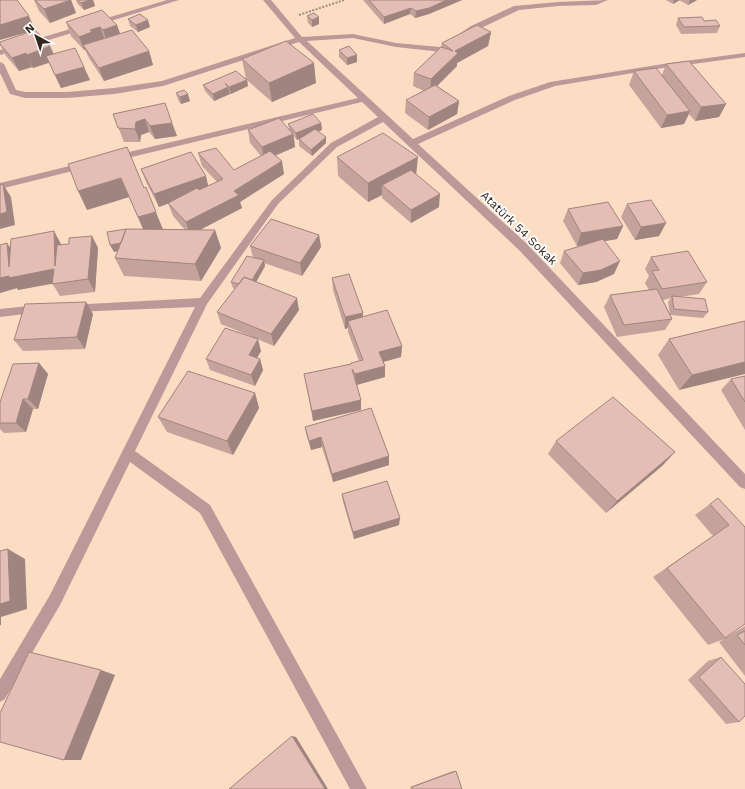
<svg xmlns="http://www.w3.org/2000/svg" width="745" height="789" font-family="'Work Sans',sans-serif">
<rect width="100%" height="100%" fill="#fbddc4"/>
<g fill="none" stroke-linecap="round" stroke-linejoin="round">
<!-- path -->
<path stroke="#a18b79" stroke-width="2" stroke-dasharray="2 1.5" stroke-linecap="butt" d="M299 15 344 0"/>
<!-- minor -->
<path fill="#bd9899" fill-rule="evenodd" d="M167 0H179L0 55V50Z
M263 0H271L302 37 353 34 396 43 440 47 471 26 514 6 558 2 608 0 596 5 558 6 519 10 477 30 442 52 396 47 353 38 307 41 413 139 509 96 550 82 663 64 745 53V57L663 68 555 86 515 100 418 144 527 244 745 474V489L740 487 519 250 383 122 337 147 278 204 207 304 135 451 210 505 367 789H350L200 513 130 462 60 605 5 699 0 702V679L50 595 195 307 73 312 69 311 68 308 69 305 200 298 272 200 331 143 378 117 362 102 115 161 112 160 110 158 112 156 358 98 299 42 163 86 114 94 67 98H25L10 94 0 73V62L4 64 16 90 25 92H67L114 88 162 81 295 38Z
M86 162 89 163 91 165 89 167 0 189V183Z
M38 305 42 306 44 309 42 312 0 317V309Z"/>
</g>
<!-- wall -->
<path fill="#c4a39c" fill-rule="evenodd" d="M34 0H71L76 13 50 23 39 11Z
M76 0H93L95 6 84 10 77 3Z
M363 0H462L429 14 415 18 410 14 384 24Z
M666 0H697L688 5 679 0 673 4Z
M307 16 319 17V24L312 27 308 23Z
M678 18 704 21 720 26 717 33 681 34 676 25Z
M128 19 150 27 138 32 130 26Z
M66 22 117 25 120 34 149 51 153 65 104 81 89 58 85 50H84L71 36Z
M491 32 488 46 457 63V66L437 86 459 101 457 114 428 130 405 113 406 100 424 91 413 86 414 73 441 47 442 43Z
M0 42 50 46 54 54 90 80 61 88 49 63 33 68 32 67 19 71 6 56 0 45Z
M339 50 357 62 347 65 339 57Z
M242 59 316 83 272 102 247 80 248 86 231 94 229 93 230 94 214 101 205 91 203 85 246 79Z
M666 64 726 104 719 117 695 121 689 114 684 124 661 128 629 85 634 71 662 75Z
M176 93 190 101 181 104 178 100Z
M113 114 172 123 177 136 155 139 149 132 141 135 140 142H124Z
M321 123 322 130 318 131 326 143 312 156 299 146V139L300 138 297 140 294 136 295 147 275 156 284 174 240 202 242 208 200 230H215L221 248 201 281 124 276 115 258 118 251 114 252 129 229H143L129 197 87 210 144 188 163 229 185 230 173 216 168 203 159 207 146 182 141 169 208 186 217 182 202 166 198 153 234 170 261 156 250 143 248 130 289 129 288 124Z
M337 157 416 174 439 207 411 223 382 198V195L368 202 338 176Z
M627 204 666 223 659 236 635 240 621 217Z
M568 209 623 226 617 239 605 241 614 274 596 282 578 285 560 263 564 251 587 244 577 246 563 221Z
M319 235 321 247 302 276 264 263 265 266 256 282 299 310 274 346 221 324 217 312 235 289 233 288 231 282 253 257 250 246Z
M92 236 98 248 95 292 60 296 52 283 18 290 17 288 0 293V245L11 248 61 244V245L69 244Z
M651 257 707 282 699 294 679 297 708 312 703 318 670 315 672 319 665 330 617 337 604 307 610 295 649 290 645 283 649 276 645 269ZM671 298 668 302 670 314 663 300Z
M332 278 363 317 402 346 401 357 383 362 385 377 357 385 361 400V410L313 421 304 374 351 364 359 361 348 332V328L345 329 333 290Z
M86 302 93 314 85 349 23 351 14 340Z
M745 321 679 390 658 355 669 339Z
M261 351 257 358 260 359 263 370 255 386 210 370 206 359Z
M39 363 48 374 38 409H33L26 432 4 433 0 429V402Z
M745 376V430L721 390 731 379Z
M255 393 259 408 233 455 167 432 158 417Z
M305 427 389 456V465L333 482 322 447 311 450 307 437Z
M556 441 675 452 662 466 606 513 548 454Z
M342 494 399 525 354 539 343 502Z
M710 504 745 527 727 637 745 626V676L719 642 724 639 708 645 653 577 713 536 695 515Z
M721 657 739 722 726 724 688 680 708 661Z
M453 771H456L462 789H411L410 787Z"/>
<!-- shaded-wall -->
<path fill="#a0847f" d="M71 0 76 13 50 23 44 9Z
M90 0H93L95 6 84 10 81 3Z
M447 0H462L429 14 415 18 416 11Z
M674 0H680L673 4Z
M690 0H697L688 5Z
M411 8 410 14 384 24V17Z
M29 16 35 30 0 40V25Z
M319 17V24L312 27V20Z
M148 20 150 27 138 32 136 25Z
M117 25 122 39 108 44 103 30Z
M100 27 105 40 83 45 85 50H84L79 37 90 30Z
M491 32 488 46 457 63V66L430 93 431 79 455 51Z
M50 46 56 60 33 68 27 55Z
M149 51 153 65 104 81 99 68Z
M26 53 32 67 19 71 12 58Z
M357 55V62L347 65V58Z
M314 63 316 83 272 102 269 83Z
M84 67 90 80 61 88 55 75Z
M247 80 248 86 231 94 229 87Z
M228 87 230 94 214 101 213 94Z
M188 94 190 101 181 104 180 97Z
M459 101 457 114 428 130 429 117Z
M726 104 719 117 695 121 701 107Z
M690 111 684 124 661 128 667 115Z
M145 119 149 132 141 135 140 142 135 129 136 122Z
M172 123 177 136 155 139 150 126Z
M321 123 322 130 297 140 296 133Z
M293 134 295 147 264 160 262 147Z
M326 137V143L312 156 311 150Z
M418 157 416 176 382 185V195L368 202V183Z
M282 161 284 174 240 202 242 208 190 235 186 222Z
M206 176 209 189 159 207 154 194Z
M121 178 129 197 87 210 78 191Z
M3 184 11 197 15 225 0 229V214Z
M440 194 439 207 411 223V210Z
M156 212 163 230 146 236 138 217Z
M666 223 659 236 635 240 641 227Z
M623 226 617 239 577 246 581 233Z
M215 230 221 248 201 281 195 264Z
M54 231 61 244 62 278 55 266Z
M319 235 321 247 302 276 300 263Z
M92 236 98 248 95 292 88 279Z
M132 241 135 247 114 252 110 245Z
M7 243 16 256 54 269 62 282 18 290 17 288 0 293V278L9 267Z
M264 260 265 266 251 291 250 285Z
M620 261 614 274 596 282 578 285 583 273Z
M297 298 299 310 274 346 271 334Z
M86 302 93 314 85 349 77 337Z
M363 313V325L348 321V328L345 329V317Z
M258 339 261 351 252 366 249 355Z
M402 346 401 357 379 363V352Z
M260 359 263 370 255 386 251 375Z
M745 362V374L679 390 692 375Z
M39 363 48 374 38 409 28 399Z
M385 366V377L356 385 355 374Z
M255 393 259 408 233 455 227 441Z
M23 399 33 409 26 432 16 423Z
M361 400V410L313 421 312 411Z
M321 437 322 447 311 450 309 441Z
M675 452 662 466 606 513 617 501Z
M389 456V465L333 482 332 474Z
M400 518 399 525 354 539 353 532Z
M8 549 25 559 27 609 1 617V625H0V604Z
M101 670 115 675 81 760H64Z
M292 736 296 737 328 789H325Z"/>
<!-- building -->
<path fill="#e4bdb5" stroke="#a0847f" d="M0 0H17L29 16 0 25Z
M35 0H71L44 9Z
M78 0H90L81 3Z
M369 0H447L429 8 416 11 411 8 384 17Z
M102 10 117 25 103 30 100 27 90 30 92 32 79 37 66 22Z
M314 13 319 17 312 20 307 16Z
M140 14 148 20 136 25 128 19Z
M702 17 704 21 716 20 720 26 684 27 678 18Z
M477 25 491 32 455 51 458 53 431 79 414 73 441 47 453 51 442 43Z
M35 30 50 46 27 55 26 53 12 58 0 44V42Z
M132 30 149 51 99 68 83 45Z
M286 41 314 63 269 83 242 59Z
M349 46 357 55 347 58 339 50Z
M75 48 84 67 55 75 46 56Z
M689 61 726 104 701 107 666 64Z
M656 68 690 111 667 115 634 71Z
M236 71 247 80 229 87 225 83 228 87 213 94 203 85Z
M435 85 459 101 429 117 406 100Z
M184 90 188 94 180 97 176 93Z
M165 103 172 123 150 126 145 119 136 122 135 129 118 128 113 114Z
M313 114 321 123 296 133 288 124Z
M279 118 293 134 262 147 248 130Z
M315 129 326 137 311 150 299 139Z
M383 133 418 157 368 183 337 157Z
M127 147 144 188 146 187 156 212 138 217 121 178 78 191 68 164Z
M216 148 234 170 270 151 282 161 234 191 239 195 186 222 168 203 197 188 199 190 223 179 198 153Z
M191 152 206 176 154 194 141 169Z
M411 170 440 194 411 210 382 185Z
M3 184 7 212 0 214V185Z
M651 200 666 223 641 227 627 204Z
M608 202 623 226 581 233 568 209Z
M271 219 319 235 300 263 250 246Z
M126 229 215 230 195 264 115 258Z
M126 229 121 243 110 245 107 232Z
M54 231 55 266 57 245 69 244V238L92 236 88 279 52 284 54 269 9 278V276L0 278V245L7 243 9 267 11 239Z
M603 239 620 261 601 270 583 273 564 251Z
M688 251 707 282 662 289 652 271 659 270 651 257Z
M247 256 264 260 252 280 244 277 239 284 231 282Z
M349 274 363 313 345 317 332 278Z
M244 277 297 298 271 334 217 312Z
M657 289 672 319 624 325 610 295Z
M672 296 705 299 708 312 674 309Z
M86 302 77 337 14 340 25 304Z
M387 310 402 346 379 352 385 366 355 374 352 369 361 400 312 411 304 374 351 364V363L363 360 348 321Z
M745 321V362L692 375 669 339Z
M225 328 258 339 249 355 260 359 251 375 206 359Z
M39 363 28 399H23L16 423H0V402L13 364Z
M188 371 255 393 227 441 158 417Z
M745 376V402L731 379Z
M613 397 675 452 617 501 556 441Z
M371 408 389 456 332 474 321 437 309 441 305 427Z
M387 481 400 518 353 532 342 494Z
M718 498 745 527V624L725 638 667 568 729 525 710 504Z
M8 549 10 601 0 604V551Z
M745 631V645L737 635Z
M29 652 101 670 64 760 0 742V713Z
M721 657 745 684V716L739 722 699 677Z
M292 736 325 789H229Z
M456 771 462 789H412V787Z"/>
<g text-anchor="middle" stroke-width="3.5" stroke-linejoin="round" paint-order="stroke">
<!-- street labels -->
<g font-size="12" fill="#33281e" stroke="#fff">
<text transform="translate(519 228) rotate(44)" y="4">Atatürk 54 Sokak</text>
</g>
</g>
<!-- north arrow -->
<g transform="translate(36 36) rotate(320)" stroke="#ffffff" stroke-width="3" paint-order="stroke">
<path d="M0-3L7 15L0 10L-7 15Z" fill="#33281e"/>
<text y="-6" font-size="11" font-weight="bold" text-anchor="middle" fill="#33281e">N</text>
</g>
</svg>
